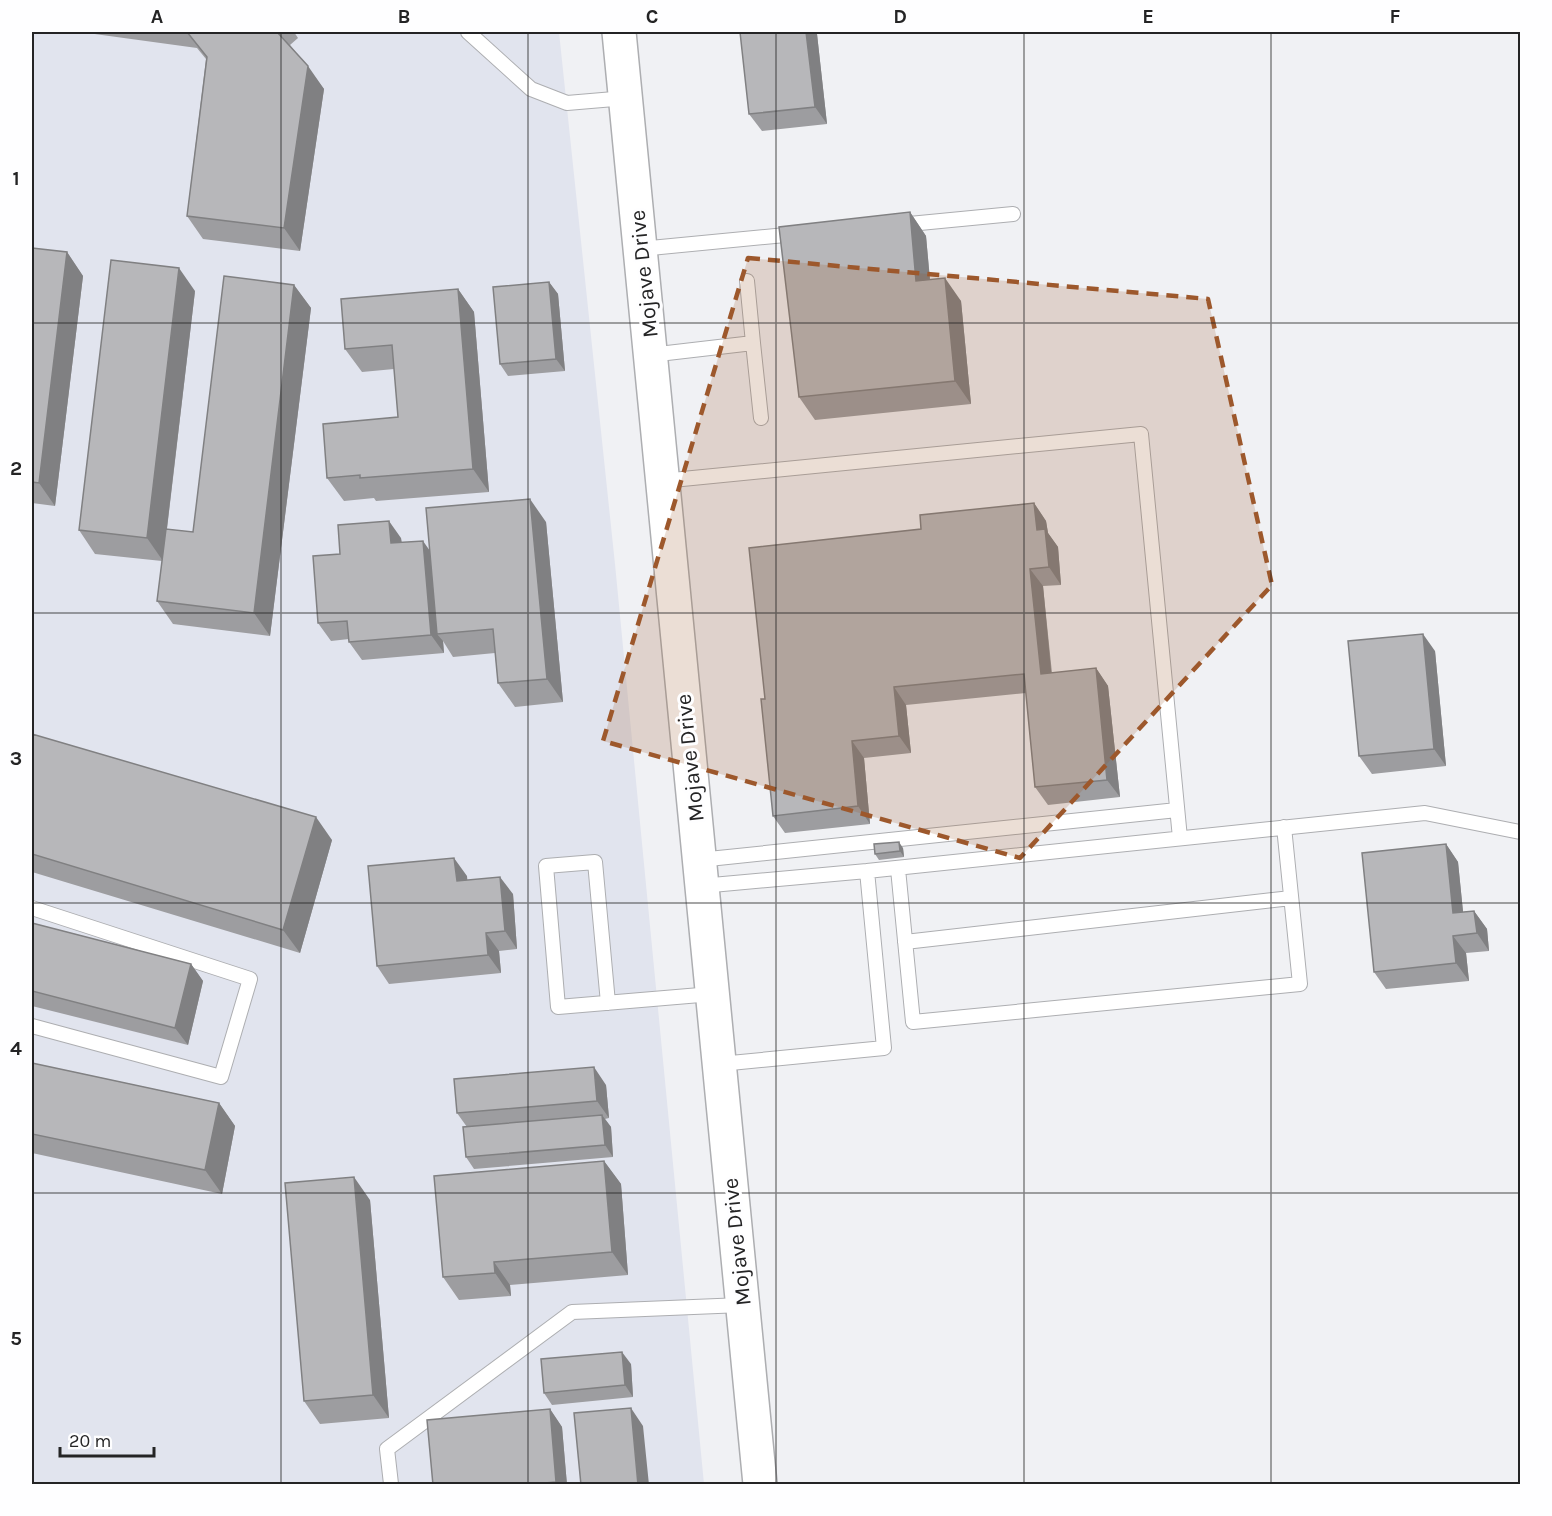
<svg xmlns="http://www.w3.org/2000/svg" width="1552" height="1516" font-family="Karla,sans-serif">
<rect width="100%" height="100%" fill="#f0f1f4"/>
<!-- built -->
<path fill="#e1e4ee" d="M32 32H559L615 564 704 1484H32Z"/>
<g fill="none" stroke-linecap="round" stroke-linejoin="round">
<!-- service casing -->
<g stroke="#adaeb1" stroke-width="16">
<path id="service" d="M468 32 531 89 567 103 626 98
M899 225 1013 214
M640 249 796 234
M753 343 761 418
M650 355 753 343 747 281
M662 481 1141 434 1180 838
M699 860 1177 810
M898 869 913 1022 1300 984 1284 827
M867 871 1425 813 1520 832
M701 886 867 871 884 1048 720 1064
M32 908 250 979 221 1077 32 1026
M905 942 1291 898
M608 1003 595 862 546 866 558 1007 712 994
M391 1484 387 1449 572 1312 742 1305"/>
</g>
<!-- secondary casing -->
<g stroke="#adaeb1" stroke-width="36">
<path id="secondary" d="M619 32 760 1484"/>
</g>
<!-- service -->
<use href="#service" stroke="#fff" stroke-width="14"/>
<!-- secondary -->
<use href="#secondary" stroke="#fff" stroke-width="33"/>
</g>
<!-- wall -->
<path fill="#9d9da0" d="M80 32H294L298 38 290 45 324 89 300 251 203 239 187 216 206 59 197 48Z
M817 34 827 124 762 131 749 114Z
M910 212 926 236 930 279 961 301 971 404 815 420 799 397Z
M32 248 67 252 83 276 55 506 32 503Z
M549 282 558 294 565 371 508 376 500 364Z
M294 285 311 308 270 636 173 624 157 601 162 561 95 554 79 530 195 291 167 529 193 532Z
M458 289 474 312 489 492 376 501 374 498 344 501 327 478 398 417 394 369 362 372 345 349Z
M1034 503 1046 521 1048 533 1058 547 1061 585 1043 586 1052 673 1096 668 1108 686 1120 797 1048 805 1035 787 1026 693 906 705 911 753 864 758 870 824 785 833 773 816 765 699 921 529Z
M546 522 563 702 515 707 498 683 495 653 453 657 443 641 444 653 362 660 349 642V639L331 641 318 623 340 554 401 538 402 543 429 550Z
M1435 651 1446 766 1372 774 1359 756Z
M32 734 332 840 300 953 32 872Z
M1446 844 1458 862 1463 912 1474 911 1487 929 1489 951 1466 953 1469 981 1386 989 1374 972Z
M903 848 904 857 879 860 875 854Z
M467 876V880L513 894 517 949 499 951 501 973 389 984 377 966Z
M32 923 191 964 203 981 188 1045 32 1006Z
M32 1063 219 1103 235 1126 222 1194 32 1153Z
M606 1085 609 1118 605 1119 611 1127 613 1157 474 1169 466 1157 467 1127 457 1113Z
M604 1161 621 1184 628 1275 510 1285 511 1296 459 1300 443 1277Z
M370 1200 389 1418 320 1424 304 1401Z
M631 1364 633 1397 552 1405 544 1393Z
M550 1409 562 1427 567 1485H433Z"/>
<!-- shaded-wall -->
<path fill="#808082" d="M806 32H815L817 34 827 124 815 107Z
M308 66 324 89 300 251 284 228Z
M910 212 926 236 932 304 916 281Z
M67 252 83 276 55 506 39 483Z
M179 268 195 291 163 561 147 538Z
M945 278 961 301 971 404 955 381Z
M549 282 558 294 565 371 556 359Z
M294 285 311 308 270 636 254 613Z
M458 289 474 312 489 492 473 469Z
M530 499 546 522 563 702 547 679Z
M1034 503 1046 521 1048 533 1058 547 1061 585 1049 567 1037 530Z
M389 521 401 538 403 561 391 543Z
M423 541 435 558 437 634 443 641 444 653 431 635Z
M1030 569 1043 586 1053 691 1041 674Z
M1423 634 1435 651 1446 766 1434 749Z
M1096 668 1108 686 1120 797 1107 780Z
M894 687 906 705 911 753 899 736Z
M852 741 864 758 870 824 858 806Z
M316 817 332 840 300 953 283 930Z
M899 842 903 848 904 857 900 851Z
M1446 844 1458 862 1465 931 1453 913Z
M454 858 467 876 469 898 457 881Z
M500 877 513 894 517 949 505 931Z
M1474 911 1487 929 1489 951 1477 933Z
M486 933 499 951 501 973 488 955Z
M1453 936 1466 953 1469 981 1456 963Z
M191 964 203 981 188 1045 175 1028Z
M594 1067 606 1085 609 1118 597 1101Z
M219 1103 235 1126 222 1194 205 1170Z
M602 1115 611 1127 613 1157 605 1145Z
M604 1161 621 1184 628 1275 612 1252Z
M354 1177 370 1200 389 1418 373 1395Z
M494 1262 510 1285 511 1296 495 1273Z
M622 1352 631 1364 633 1397 625 1385Z
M631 1408 643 1426 649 1485H638Z
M550 1409 562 1427 567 1485H558L556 1482Z"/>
<!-- building -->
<path fill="#b7b7ba" stroke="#808082" stroke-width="1.5" d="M187 32H277L308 66 284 228 187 216 207 57Z
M740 32H806L815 107 749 114Z
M910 212 916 281 945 278 955 381 799 397 779 227Z
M32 248 67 252 39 483 32 482Z
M111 260 179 268 147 538 79 530Z
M224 276 294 285 254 613 157 601 166 529 193 532Z
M549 282 556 359 500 364 493 287Z
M458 289 473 469 360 478V475L327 478 323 424 398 417 392 345 345 349 341 299Z
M530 499 547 679 498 683 493 629 437 634 426 508Z
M1034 503 1037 530 1045 529 1049 567 1030 569 1041 674 1096 668 1107 780 1035 787 1024 674 894 687 899 736 852 741 858 806 773 816 761 699H765L749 548 921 529 920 515Z
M389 521 391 543 423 541 431 635 349 642 347 621 318 623 313 556 340 554 338 525Z
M1423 634 1434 749 1359 756 1348 641Z
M32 734 316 817 283 930 32 854Z
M899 842 900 851 875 854 874 844Z
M1446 844 1453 913 1474 911 1477 933 1453 936 1456 963 1374 972 1362 853Z
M454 858 457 881 500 877 505 931 486 933 488 955 377 966 368 866Z
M32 923 191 964 175 1028 32 991Z
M32 1063 219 1103 205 1170 32 1134Z
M594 1067 597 1101 457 1113 454 1079Z
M602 1115 605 1145 466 1157 463 1127Z
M604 1161 612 1252 494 1262 495 1273 443 1277 434 1176Z
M354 1177 373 1395 304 1401 285 1183Z
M622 1352 625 1385 544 1393 541 1359Z
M631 1408 638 1485H581L574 1413Z
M550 1409 556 1482 523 1485H433L427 1420Z"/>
<!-- marked area -->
<path fill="#9d582c" fill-opacity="0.2" stroke="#9d582c" stroke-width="4.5" stroke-dasharray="12 8" stroke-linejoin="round" d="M748 258 1208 299 1272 585 1020 858 603 741Z"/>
<!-- grid -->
<path fill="none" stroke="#242425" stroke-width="1.5" stroke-opacity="0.55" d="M281 32V1484M528 32V1484M776 32V1484M1024 32V1484M1271 32V1484M32 323H1520M32 613H1520M32 903H1520M32 1193H1520"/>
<g text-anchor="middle" stroke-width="6" stroke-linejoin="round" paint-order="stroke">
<!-- street labels -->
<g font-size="22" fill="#242425" stroke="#fefeff">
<text transform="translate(643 274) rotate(-96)" y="8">Mojave Drive</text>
<text transform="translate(689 758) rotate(-96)" y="8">Mojave Drive</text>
<text transform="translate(736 1242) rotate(-96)" y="8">Mojave Drive</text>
</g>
</g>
<!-- border -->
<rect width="1552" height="1516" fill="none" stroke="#fefeff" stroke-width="66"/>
<!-- scale -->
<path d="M60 1447v9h94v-9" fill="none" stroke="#242425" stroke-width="3"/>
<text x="69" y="1447" font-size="18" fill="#242425" stroke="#fefeff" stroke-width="4.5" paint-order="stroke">20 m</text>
<rect x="33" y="33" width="1486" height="1450" fill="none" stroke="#242425" stroke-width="2"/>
<g font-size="20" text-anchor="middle" font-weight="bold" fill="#242425">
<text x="157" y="23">A</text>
<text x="404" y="23">B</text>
<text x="652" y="23">C</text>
<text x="900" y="23">D</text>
<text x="1148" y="23">E</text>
<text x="1395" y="23">F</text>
<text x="16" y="185">1</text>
<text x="16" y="475">2</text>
<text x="16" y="765">3</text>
<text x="16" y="1055">4</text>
<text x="16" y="1345">5</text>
</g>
</svg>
